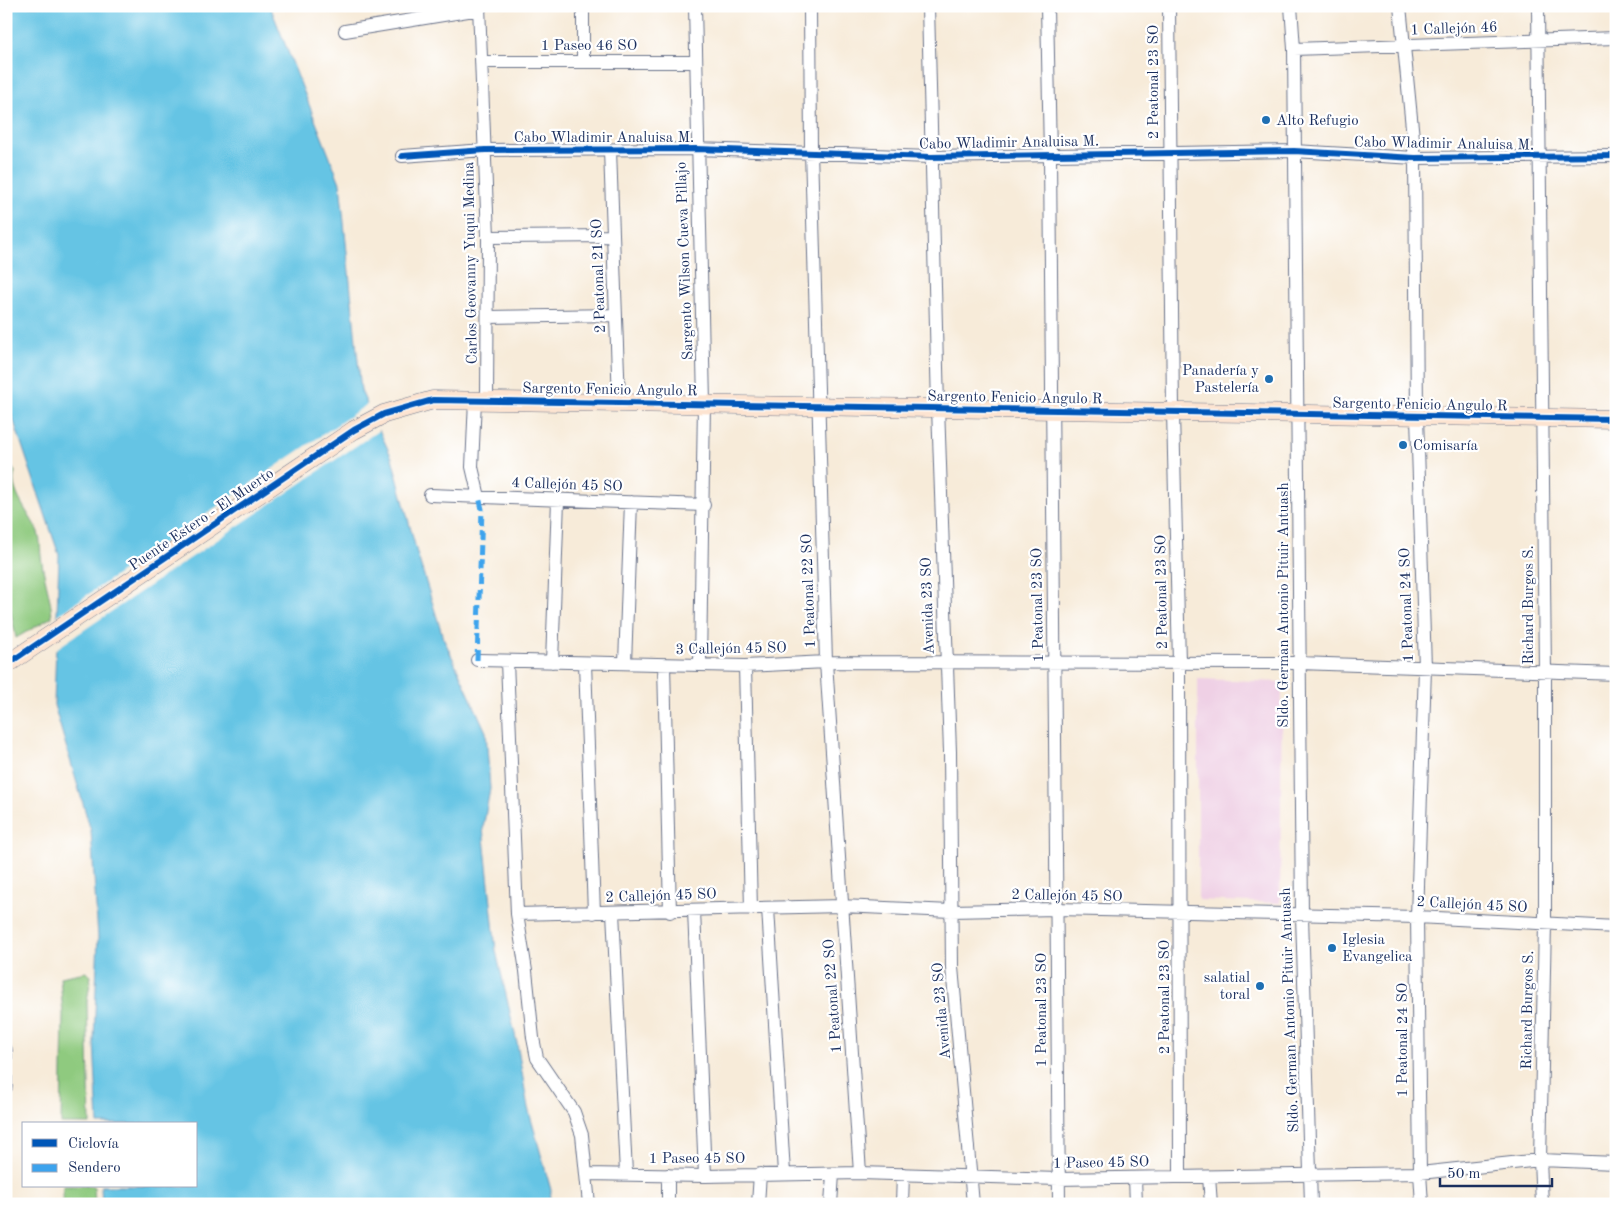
<svg xmlns="http://www.w3.org/2000/svg" width="1622" height="1210" font-family="'Old Standard TT',serif">
<rect width="100%" height="100%" fill="#fff"/>
<filter id="ink" filterUnits="userSpaceOnUse"><feTurbulence type="fractalNoise" baseFrequency=".02" numOctaves="2"/><feDisplacementMap in="SourceGraphic" scale="10" xChannelSelector="R" yChannelSelector="G"/><feConvolveMatrix kernelMatrix="1 2 1 2 8 2 1 2 1" color-interpolation-filters="sRGB"/></filter>
<filter id="wash" filterUnits="userSpaceOnUse"><feTurbulence type="fractalNoise" baseFrequency=".0096" numOctaves="4" result="noise"/><feDisplacementMap in="SourceGraphic" scale="20" xChannelSelector="R" yChannelSelector="G"/><feGaussianBlur stdDeviation="1.12" result="paint"/><feColorMatrix in="noise" values="0 0 0 0 0 0 0 0 0 0 0 0 0 0 0 0 0 1.4 0 .05"/><feComposite in="paint" operator="in"/></filter>
<g filter="url(#wash)">
<rect width="100%" height="100%" fill="#f7ebd9"/>
<!-- built -->
<path fill="#efd0e5" d="M1198 679 1282 682 1280 903 1198 900Z"/>
<!-- green -->
<path fill="#8fca7f" stroke="#557c6e" d="M6 458 15 472C8 491 31 515 38 532 41 541 40 554 42 563 45 582 51 598 52 617L16 638 6 587Z
M86 972 91 976 87 1002 90 1124H61L63 1014 60 977Z
M63 1186H94L95 1204H62Z"/>
<!-- water -->
<path fill="#65c4e4" stroke="#407aa1" d="M6 6H270L340 183 361 391 392 458 417 553 443 637 486 732 490 789 483 828 496 951 517 1043 528 1108 551 1190 550 1204H102L101 1186H196V1124H98L94 1041 98 937 91 831 54 705 59 555 6 398Z"/>
<!-- pier -->
<path fill="#f7ebd9" d="M369 403 381 429 53 651 55 617Z"/>
</g>
<g filter="url(#ink)">
<g fill="none" stroke-linecap="round" stroke-linejoin="round">
<!-- street casing -->
<g stroke="#687189" stroke-width="14">
<path id="street" d="M479 6 488 237 487 400
M695 6 704 403 700 665
M810 6 811 151 826 662 860 1173
M928 6 938 407 950 752 952 967 973 1204
M1047 6 1050 155 1059 1204
M1169 6 1173 412 1179 663 1180 1177
M1291 6 1294 49 1302 916 1311 1204
M1400 6 1415 158 1417 416 1425 668 1417 917 1420 1173 1422 1204
M1538 6 1545 673V923L1540 1160 1542 1204
M345 31 480 9
M1294 49 1616 38
M483 62H695
M583 62V6
M610 150 619 401
M402 156 485 150 697 149 931 157 1294 151 1415 158 1616 156
M488 237 612 236
M488 317 616 315
M475 400 472 467 479 497
M430 495 704 505
M477 660 745 666 826 662 1299 663 1616 674
M507 661 517 914 526 971 533 1038 537 1058 574 1112 582 1135 589 1204
M552 662 558 500
M585 663 594 913
M625 663 631 502
M664 665 670 912
M745 666 751 909
M768 908 784 1173
M694 910 705 1176
M613 912 626 1173
M517 914 842 906 951 911 1056 909 1417 917 1616 927
M6 1050V1087
M586 1174 705 1176 860 1173 1058 1179 1420 1173 1540 1160 1616 1163
M1209 1177 1211 1204
M1135 1178 1136 1204
M668 1204V1175
M758 1204 760 1174
M831 1204 833 1174
M902 1204 903 1174"/>
</g>
<!-- secondary casing -->
<g stroke="#687189" stroke-width="19">
<path id="secondary" d="M6 665 354 430 384 414 433 400 1616 419"/>
</g>
<!-- street -->
<use href="#street" stroke="#fff" stroke-width="12"/>
<!-- secondary -->
<use href="#secondary" stroke="#fde4d1" stroke-width="18"/>
<!-- quiet -->
<path stroke="#3da3ed" stroke-width="5" stroke-dasharray="10 5" stroke-linecap="butt" d="M477 660 482 509 479 497"/>
<!-- cycleway casing -->
<g stroke="#fff" stroke-width="9">
<path id="cycleway" d="M402 156 485 150 697 149 931 157 1294 151 1415 158 1616 156
M6 665 354 430 384 414 433 400 1616 419"/>
</g>
<!-- cycleway -->
<use href="#cycleway" stroke="#0057b8" stroke-width="6"/>
</g>
</g>
<!-- markers -->
<g fill="#1f6fb2" stroke="#fff" stroke-width="2">
<circle cx="1266" cy="120" r="5"/>
<circle cx="1269" cy="379" r="5"/>
<circle cx="1403" cy="445" r="5"/>
<circle cx="1332" cy="948" r="5"/>
<circle cx="1260" cy="986" r="5"/>
</g>
<g text-anchor="middle" stroke-width="4.5" stroke-linejoin="round" paint-order="stroke">
<!-- street labels -->
<g font-size="15" fill="#1b2f5e" stroke="#fff">
<text transform="translate(1454 28) rotate(-2)" y="5">1 Callejón 46</text>
<text x="589" y="50">1 Paseo 46 SO</text>
<text transform="translate(1153 82) rotate(-90)" y="5">2 Peatonal 23 SO</text>
<text x="604" y="142">Cabo Wladimir Analuisa M.</text>
<text transform="translate(1009 142) rotate(-1)" y="5">Cabo Wladimir Analuisa M.</text>
<text transform="translate(1444 143) rotate(1)" y="5">Cabo Wladimir Analuisa M.</text>
<text transform="translate(684 261) rotate(-92)" y="5">Sargento Wilson Cueva Pillajo</text>
<text transform="translate(470 263) rotate(-91)" y="5">Carlos Geovanny Yuqui Medina</text>
<text transform="translate(598 276) rotate(-92)" y="5">2 Peatonal 21 SO</text>
<text transform="translate(610 389) rotate(1)" y="5">Sargento Fenicio Angulo R</text>
<text transform="translate(1015 397) rotate(1)" y="5">Sargento Fenicio Angulo R</text>
<text transform="translate(1420 404) rotate(1)" y="5">Sargento Fenicio Angulo R</text>
<text transform="translate(567 484) rotate(2)" y="5">4 Callejón 45 SO</text>
<text transform="translate(201 519) rotate(-34)" y="5">Puente Estero - El Muerto</text>
<text transform="translate(808 591) rotate(-92)" y="5">1 Peatonal 22 SO</text>
<text transform="translate(1161 592) rotate(-91)" y="5">2 Peatonal 23 SO</text>
<text transform="translate(1037 605) rotate(-91)" y="5">1 Peatonal 23 SO</text>
<text transform="translate(1283 605) rotate(-90)" y="5">Sldo. German Antonio Pituir Antuash</text>
<text transform="translate(1406 605) rotate(-92)" y="5">1 Peatonal 24 SO</text>
<text transform="translate(1528 605) rotate(-90)" y="5">Richard Burgos S.</text>
<text transform="translate(927 606) rotate(-92)" y="5">Avenida 23 SO</text>
<text transform="translate(731 648) rotate(-1)" y="5">3 Callejón 45 SO</text>
<text transform="translate(661 895) rotate(-2)" y="5">2 Callejón 45 SO</text>
<text transform="translate(1067 895) rotate(1)" y="5">2 Callejón 45 SO</text>
<text transform="translate(1472 904) rotate(3)" y="5">2 Callejón 45 SO</text>
<text transform="translate(832 996) rotate(-94)" y="5">1 Peatonal 22 SO</text>
<text transform="translate(1164 997) rotate(-90)" y="5">2 Peatonal 23 SO</text>
<text transform="translate(1041 1010) rotate(-90)" y="5">1 Peatonal 23 SO</text>
<text transform="translate(1289 1010) rotate(-92)" y="5">Sldo. German Antonio Pituir Antuash</text>
<text transform="translate(1527 1010) rotate(-89)" y="5">Richard Burgos S.</text>
<text transform="translate(941 1011) rotate(-95)" y="5">Avenida 23 SO</text>
<text transform="translate(1402 1040) rotate(-90)" y="5">1 Peatonal 24 SO</text>
<text x="697" y="1163">1 Paseo 45 SO</text>
<text transform="translate(1101 1162) rotate(-1)" y="5">1 Paseo 45 SO</text>
</g>
<!-- poi labels -->
<g font-size="15" fill="#1b2f5e" stroke="#fff" text-anchor="start">
<text x="1276" y="125">Alto Refugio</text>
<text x="1259" y="375" text-anchor="end">Panadería y<tspan x="1259" dy="17">Pastelería</tspan></text>
<text x="1413" y="450">Comisaría</text>
<text x="1342" y="944">Iglesia<tspan x="1342" dy="17">Evangelica</tspan></text>
<text x="1250" y="982" text-anchor="end">salatial<tspan x="1250" dy="17">toral</tspan></text>
</g>
</g>
<!-- margin -->
<rect width="1622" height="1210" fill="none" stroke="#fff" stroke-width="25"/>
<!-- legend -->
<rect x="22" y="1122" width="175" height="65" fill="#ffffff" stroke="#a4acbf"/>
<rect x="32" y="1139" width="25" height="8" fill="#0057b8" stroke="#a4acbf"/>
<text x="68" y="1148" font-size="15" fill="#1b2f5e">Ciclovía</text>
<rect x="32" y="1164" width="25" height="8" fill="#3da3ed" stroke="#a4acbf"/>
<text x="68" y="1172" font-size="15" fill="#1b2f5e">Sendero</text>
<!-- scale -->
<path d="M1440 1178v8h112v-8" fill="none" stroke="#1b2f5e" stroke-width="2.5"/>
<text x="1447" y="1178" font-size="15" fill="#1b2f5e" stroke="#ffffff" stroke-width="4" paint-order="stroke">50 m</text>
</svg>
